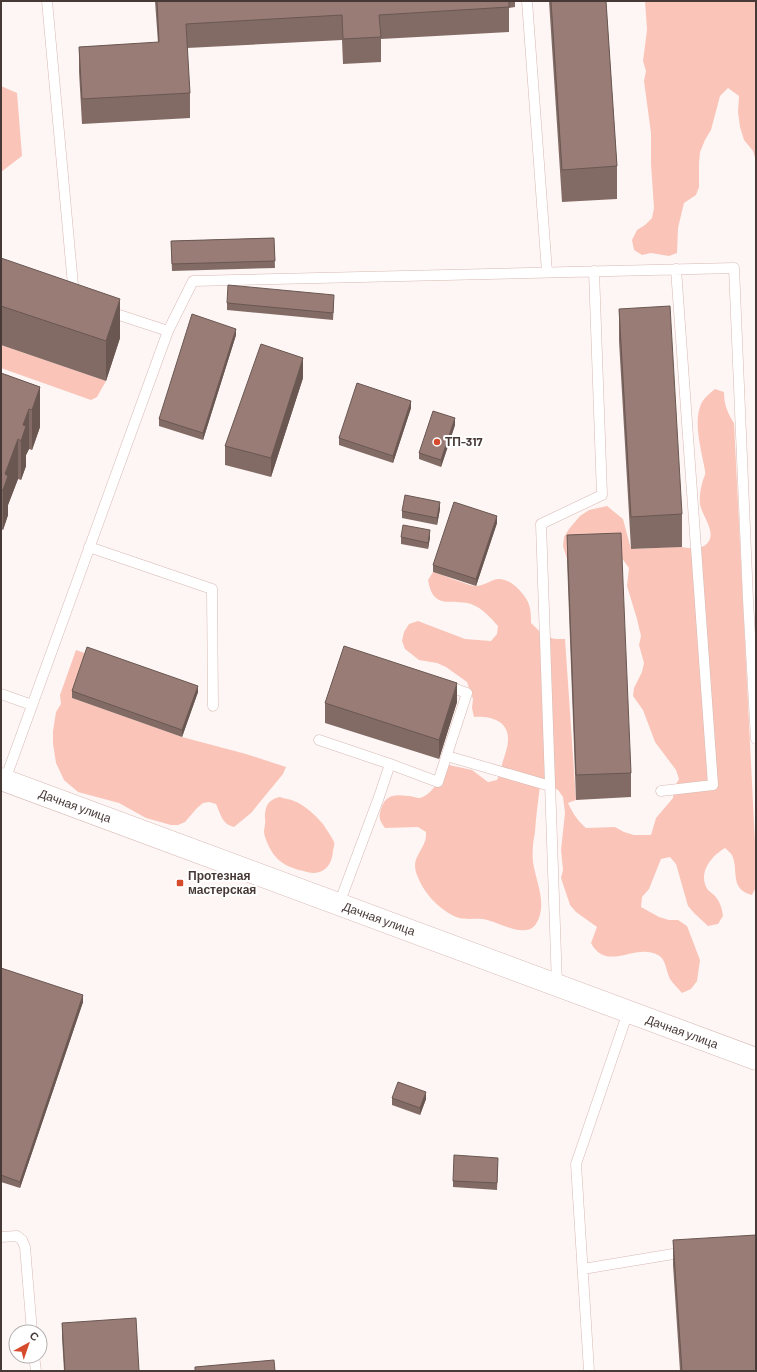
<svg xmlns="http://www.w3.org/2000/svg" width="757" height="1372" font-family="Barlow,sans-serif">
<rect width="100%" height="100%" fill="#fdf6f5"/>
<!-- green -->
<path fill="#fac5b8" d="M645 1H756V161L753 151 744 140 740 127 738 112 739 96 728 88 720 96 711 130 705 140 700 152 699 164V187L696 195 684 203 678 228 677 253 669 256 651 253 642 255 634 250 632 240 637 230 645 225 652 218 654 208 651 164V133L644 81 646 71 643 61 647 30Z
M1 86 17 93 22 156 1 172Z
M1 345 106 381 97 397 91 400 1 368Z
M715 389 724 392C724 404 727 412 734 423L756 863V887L752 895C729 889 739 871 732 855 730 852 727 850 725 848 711 856 697 874 708 890 710 892 713 894 715 896 720 902 722 908 723 916L718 924 708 926 694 913 688 906 676 864 670 857 661 859 649 889 642 897 641 907 659 917 669 920H678L687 926 700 960 697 981 691 989 682 993C678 988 673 984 670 979 666 971 666 959 658 955 635 942 607 973 591 943L597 927 576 912 570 905 561 878 563 870 561 850 565 813 563 797 558 790 550 786H540C538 802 536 816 535 832 533 842 532 852 533 862 536 882 548 905 536 924 534 927 530 930 526 930 513 932 496 921 482 919 471 918 463 921 452 915 437 907 423 892 417 875 411 859 420 855 425 841 426 839 426 835 426 832L418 827 385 828C380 821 378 818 381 809 385 795 394 794 408 796 412 796 416 798 420 798 429 795 433 789 438 782 435 772 436 766 442 758L449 765 472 770 488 782 497 780C500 774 501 768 503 761 505 754 508 747 508 740 509 720 489 716 474 717L472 708 473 699 467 682 446 667 437 663 419 660 405 649 402 641 404 632 409 624 418 621 465 639 491 641 497 634 498 626C490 617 482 608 471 604 451 598 433 611 428 580L433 572C447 576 461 583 474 586 483 587 490 580 498 579 510 578 523 592 528 602 531 609 531 616 531 623 543 635 548 640 565 639L576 800 568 803C573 814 578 821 586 828L615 827 624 832 634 835H651L656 818 673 798 674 788 679 779 676 770 655 742 643 710 633 696 634 688 642 672 644 663 639 645 641 636 637 619 627 586 629 568 621 557 567 559 563 546 564 537 569 529 580 516 589 510 607 506 623 519 631 549C647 549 663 547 680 547 685 547 690 549 695 548 697 548 702 547 704 546 720 535 702 517 700 504 699 496 701 487 703 480 704 477 706 474 705 471 702 452 692 421 702 402 705 397 710 393 715 389Z
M76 650 87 654 72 698 182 737 246 754 286 767 283 774 251 813 234 827C222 824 221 815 216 804L209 802 203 803 197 808 185 822 178 825H171L146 818 119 803 78 792 64 780 56 763 53 744V731L56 712 61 704 60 695Z
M280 797C285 799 290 799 294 801 305 805 316 816 323 824 326 829 332 837 334 842 335 845 333 849 333 851 332 866 323 876 307 872 295 869 283 866 275 856 271 852 264 837 264 832 264 828 266 823 265 819 265 807 267 800 280 797Z"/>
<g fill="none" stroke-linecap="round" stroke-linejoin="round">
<!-- lane casing -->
<g stroke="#d8b9b2" stroke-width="11">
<path id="lane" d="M47 1 74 296
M527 1 547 272
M107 311 168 331
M89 547 212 589 213 706
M1 694 32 705
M319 740 390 764 438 782 467 693 444 685
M447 756 550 786
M5 780 168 331 193 281 734 268 748 600 756 739
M661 791 713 785 676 269
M339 904 379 797 390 764
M557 985 541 524 602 495 594 271
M1 1237 17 1236 22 1240 25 1247 32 1332
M583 1269 685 1252
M34 1356 36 1371
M589 1371 576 1164 628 1012"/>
</g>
<!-- secondary casing -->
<g stroke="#d8b9b2" stroke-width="23">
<path id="secondary" d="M1 779 756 1059"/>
</g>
<!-- lane -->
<use href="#lane" stroke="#fff" stroke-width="10"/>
<!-- secondary -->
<use href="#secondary" stroke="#fff" stroke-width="22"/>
</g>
<!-- wall -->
<path fill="#836b65" d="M155 1H515V7L509 8V32L381 39V62L343 64 342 40 187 48 190 93V118L82 124 79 72V47L158 43Z
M549 1H606L617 166V199L562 202Z
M274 238 275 268 172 271 171 241Z
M1 258 120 338 106 381 1 345Z
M334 302 333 320 227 310V303Z
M619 309 682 514V547L631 549 619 341Z
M236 335 203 440 159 426V419Z
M1 373 40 387V427L32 450 29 449 26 455V466L21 480 18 479 8 505V515L3 530 1 529Z
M303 378 271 477 225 465V446Z
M411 408 393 463 339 445V438Z
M455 425 441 467 419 459V453Z
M440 509 437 525 402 518V511Z
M497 523 476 586 433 572V565Z
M567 535 631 773V797L576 800 567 560Z
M401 537H430L428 549 401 544Z
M72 691 198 692 182 737 72 698Z
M457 702 439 759 325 723V703Z
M1 968 83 1002 20 1188 1 1182Z
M392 1098 426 1099 420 1115 392 1105Z
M498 1164 497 1190 453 1187V1181Z
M673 1240 756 1371H680L673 1265Z
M62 1323 139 1371H64L62 1337Z"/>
<!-- shaded-wall -->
<path fill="#6a5752" d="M120 299V338L106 381V341Z
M236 329V335L203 440V433Z
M303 358V378L271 477V458Z
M40 387V427L32 450V410Z
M411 401V408L393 463V456Z
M29 409V449L26 455V466L21 480V441L23 425Z
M455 418V425L441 467V460Z
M18 439V479L8 505V515L3 530V490L5 474Z
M440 502V509L437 525V518Z
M497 516V523L476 586V579Z
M430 530V537L428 549V543Z
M457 683V702L439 759V740Z
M198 686V692L182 737V730Z
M83 995V1002L20 1188V1182Z
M426 1092V1099L420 1115V1108Z"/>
<!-- building -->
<path fill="#987c75" stroke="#6a5752" d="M157 1H509V7L379 15 381 37 343 39 342 15 186 24 190 93 82 99 79 47 159 42Z
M551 1H606L617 166 562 170Z
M274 238 275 261 172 264 171 241Z
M1 258 120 299 106 341 1 306Z
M228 285 334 295 333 313 227 303Z
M670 306 682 514 631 517 619 309Z
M192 314 236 329 203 433 159 419Z
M261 344 303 358 271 458 225 446Z
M1 373 40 387 32 410 29 409 23 425 26 426 21 441 18 439 5 474 8 476 3 490H1Z
M357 383 411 401 393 456 339 438Z
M433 411 455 418 441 460 419 453Z
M405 495 440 502 437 518 402 511Z
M454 502 497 516 476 579 433 565Z
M403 525 430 530 428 543 401 537Z
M621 533 631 773 576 775 567 535Z
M344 646 457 683 439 740 325 703Z
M87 647 198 686 182 730 72 691Z
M1 968 83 995 20 1182 1 1175Z
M398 1082 426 1092 420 1108 392 1098Z
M454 1155 498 1158 497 1183 453 1181Z
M756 1235V1371H682L673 1240Z
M136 1318 139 1371H65L62 1323Z
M274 1360 275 1371H195V1367Z"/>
<!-- markers -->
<g fill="#d64b2c" stroke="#fff" stroke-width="1.5">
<circle cx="437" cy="442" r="4"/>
<rect x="176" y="879" width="8" height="8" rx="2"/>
</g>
<g text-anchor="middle" stroke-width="4" stroke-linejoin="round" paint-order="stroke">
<!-- poi labels -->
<g font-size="12" font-weight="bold" fill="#463936" stroke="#fff" text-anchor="start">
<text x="445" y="446">ТП-317</text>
<text x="188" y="880">Протезная<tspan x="188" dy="14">мастерская</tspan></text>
</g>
<!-- street labels -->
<g font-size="12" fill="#463936" stroke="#fff">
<text transform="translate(75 806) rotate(20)" y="4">Дачная улица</text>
<text transform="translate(379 919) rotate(20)" y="4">Дачная улица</text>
<text transform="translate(682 1032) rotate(20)" y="4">Дачная улица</text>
</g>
</g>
<!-- border -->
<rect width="757" height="1372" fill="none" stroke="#463936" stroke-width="4"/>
<!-- north arrow -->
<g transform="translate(28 1344) rotate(40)"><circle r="19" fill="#ffffff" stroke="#b5b0af"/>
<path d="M0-3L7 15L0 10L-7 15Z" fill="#d64b2c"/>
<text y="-6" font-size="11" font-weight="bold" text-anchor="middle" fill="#463936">С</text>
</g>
</svg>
